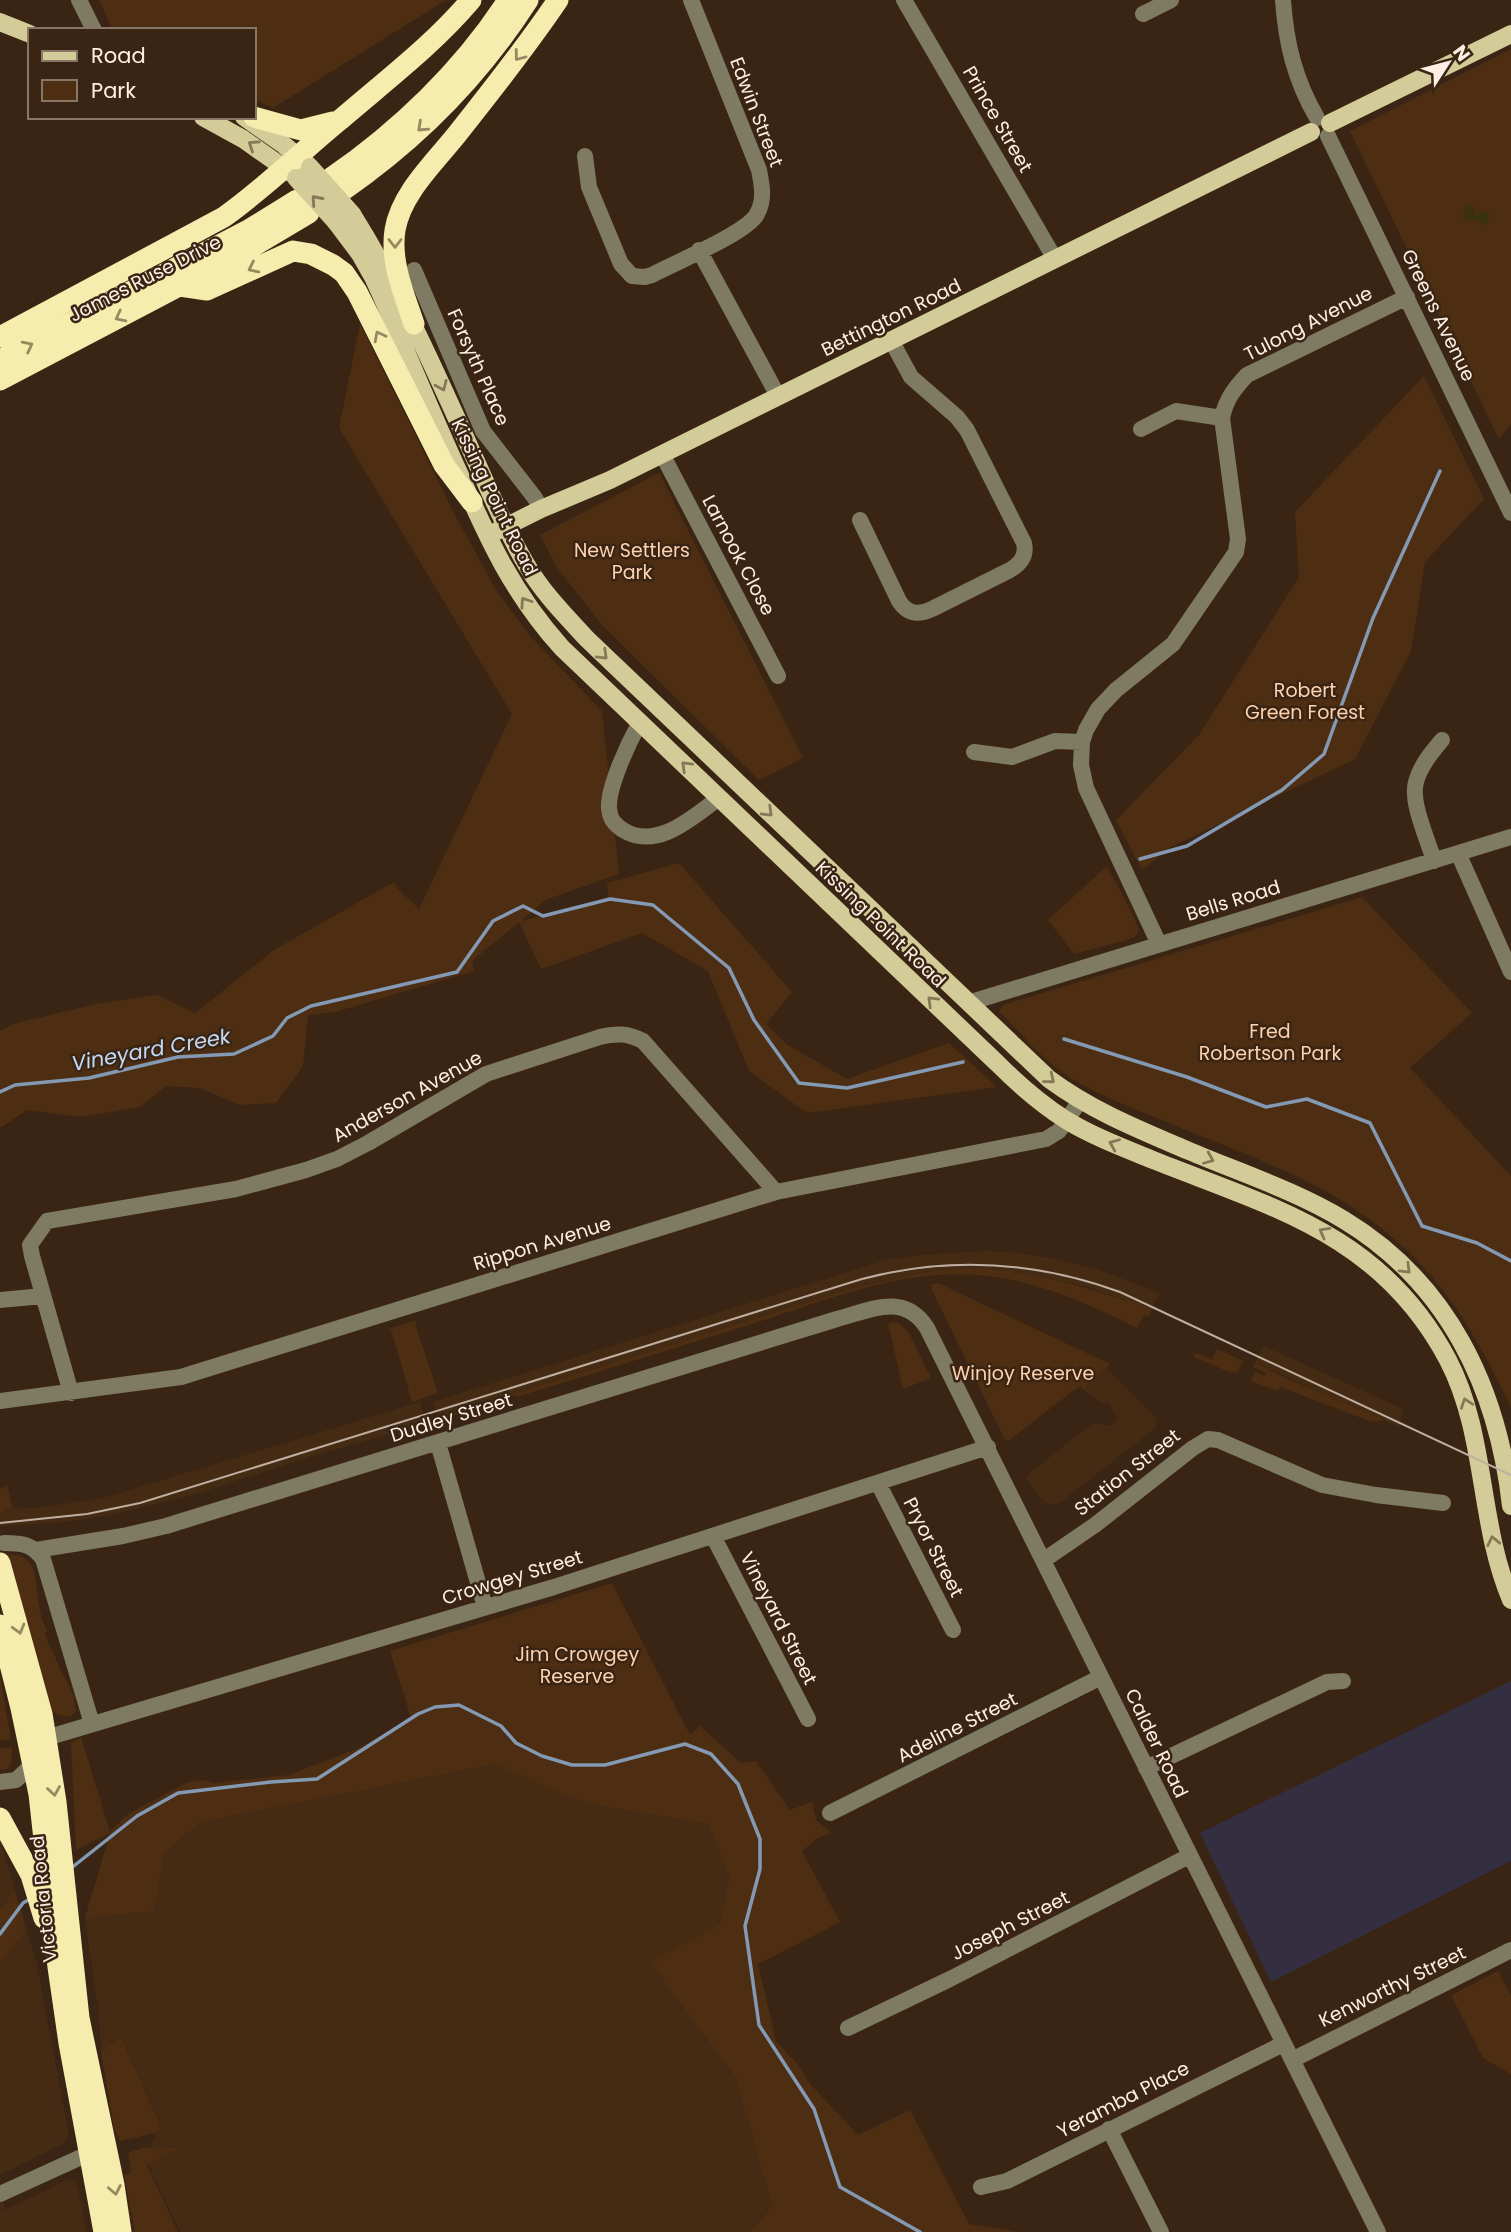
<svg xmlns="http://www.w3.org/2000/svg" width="1511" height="2232" font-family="Poppins,sans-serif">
<rect width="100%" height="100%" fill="#3a2514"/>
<!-- built -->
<path fill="#452b14" d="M988 1251 1020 1253 1056 1259 1099 1270 1160 1293 1152 1309 1130 1299 1127 1301 1089 1287 1032 1275 969 1268 926 1272 854 1288 484 1403 485 1405 439 1420 433 1402 886 1260 919 1255Z
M1264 1346 1403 1409 1399 1427 1255 1363Z
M1106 1368 1155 1417 1157 1422 1155 1428 1061 1502 1052 1505 1044 1502 1027 1480V1475L1093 1423 1111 1426 1117 1419 1109 1403H1102L1083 1389Z
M420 1402 425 1418 421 1420 422 1425 309 1457 193 1495 106 1516 65 1522 0 1526V1513L4 1512V1509L38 1508 107 1497Z
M495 1764 584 1803 708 1824 731 1877 719 1925 667 1986 736 2078 772 2206 750 2232H180L146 2160 160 2122 122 2038 101 2052 99 2014 85 1918 153 1911 164 1853 201 1822Z
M0 1839 37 1965 68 2130V2137L62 2144 0 2175Z
M67 2180 73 2181 78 2188 87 2232H0V2188L5 2210Z"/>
<!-- education -->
<path fill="#332f40" d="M1511 1681V1861L1271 1982 1200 1833Z"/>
<!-- green -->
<path fill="#4e2e12" d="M99 0H446L273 108 254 99V30H113Z
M1511 49V424L1499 439 1350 131Z
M360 324 455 515 496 590 531 637 602 711 619 874 545 900 521 921 609 899 607 883 679 863 792 992 766 1024 786 1044 847 1079 949 1043 997 1087 807 1113 749 1071 708 971 642 933 541 969 519 922 472 961 474 971 335 1012 308 1015 303 1066 276 1103 239 1105 200 1088 166 1086 140 1107 81 1117 27 1110 0 1128V1031L13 1024 96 1004 157 995 195 1013 274 950 394 882 398 889 419 909 512 714 339 428Z
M1424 376 1484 499 1425 562 1411 651 1355 759 1169 848 1142 870 1116 820 1199 735 1299 577 1295 512Z
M659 473 803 758 759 780 601 624 556 566 540 535Z
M1107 866 1133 915 1139 931 1135 937 1127 940 1074 954 1048 920Z
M1362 897 1472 1013 1410 1068 1511 1176V1408C1473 1327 1436 1265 1361 1213 1300 1171 1218 1144 1149 1115 1116 1101 1079 1087 1051 1064 1033 1048 1016 1028 999 1011L1003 1005Z
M969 1268C1024 1271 1075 1282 1126 1301L1129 1299 1152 1309 1148 1317 1144 1315 1137 1328C1086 1303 1035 1279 977 1275 901 1269 826 1300 755 1323 676 1348 597 1372 517 1397L516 1395 485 1407 484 1403 854 1288 926 1272Z
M932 1284H940L1110 1364 1083 1389 1081 1386 1073 1391 1008 1441 1004 1438 931 1288Z
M418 1320 415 1324 438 1393 412 1402 392 1332 388 1329Z
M897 1322 908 1331 931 1378 903 1389 888 1323Z
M1217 1349 1243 1361 1237 1373 1227 1371 1194 1357 1196 1353 1212 1360Z
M1255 1363 1288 1379 1385 1420 1372 1422 1280 1387 1277 1391 1251 1381 1255 1372 1265 1376 1266 1373 1253 1367Z
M7 1485 13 1509H4V1513H0V1489Z
M7 1554C41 1555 34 1581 39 1604 40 1614 44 1623 47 1632L45 1633 50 1649H52L59 1667 74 1696 75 1709 77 1710 70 1717 58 1715 52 1710Z
M612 1583 690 1735 700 1726 741 1763 756 1761 790 1810 812 1802 816 1820 831 1833 818 1838 802 1851 840 1922 758 1964 776 2041 798 2065 811 2085 858 2135 910 2110 969 2224 1018 2232H750L772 2206 736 2078 667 1986 652 1961 719 1925 730 1877 708 1824 584 1803 495 1764 201 1822 164 1853 154 1911 85 1918 110 1833 76 1850 71 1743 81 1737 110 1832 128 1814 188 1782 202 1780 214 1783 289 1775 359 1748 411 1718 390 1651Z
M0 1678 11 1739 0 1740Z
M12 1747 11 1766 5 1770 0 1769V1749Z
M14 1893 23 1916 25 1931 0 1963V1910Z
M1498 1971 1511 1995V2074L1483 2058 1451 1995Z
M121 2037 160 2123 156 2133 120 2141 114 2128 101 2052Z
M179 2148 147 2165 178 2232H135L124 2175 132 2172 128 2153 142 2148Z"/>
<!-- sand -->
<path fill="#3a3111" d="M1468 205 1475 209V215L1477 216 1482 210 1491 214 1486 226 1480 221 1463 220 1466 216 1463 210Z"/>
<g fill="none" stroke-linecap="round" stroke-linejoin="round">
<!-- stream -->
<path stroke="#8399b4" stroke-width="3.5" d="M1140 859 1187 846 1282 790 1324 754 1373 618 1440 471
M1064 1039 1187 1077 1266 1107 1307 1099 1370 1123 1422 1226 1477 1243 1511 1261
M0 1092 15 1085 89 1078 178 1057 234 1054 273 1036 287 1018 311 1006 457 972 493 921 523 906 543 916 610 899 653 905 729 968 754 1020 799 1083 847 1088 963 1062
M70 1869 137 1816 178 1793 271 1782 317 1779 418 1714 435 1707 459 1705 501 1726 516 1743 542 1756 572 1765H605L685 1744 711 1754 738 1784 760 1839V1869L745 1926 759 2025 814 2109 840 2187 920 2232
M0 1934 23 1903 30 1899"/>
<!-- minor -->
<path stroke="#7e7b62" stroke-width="16" d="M79 0 94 30
M904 0 1055 259
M1283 0C1286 44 1295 80 1317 118
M1143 14 1171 0
M1328 136 1511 513
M585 156 589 187 621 264 632 276 645 277 652 275C674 263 747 233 757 214 765 200 762 185 759 170L691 0
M699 250 778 396
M414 270 483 431 535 498 541 509
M1141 429 1176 411 1222 418
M662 454 778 676
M860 520 899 601C908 615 919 615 932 609L1010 570C1020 564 1027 556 1024 543L967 430 957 417 911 377 891 340
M640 722C629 742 608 786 609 808 610 819 614 824 623 830 657 851 693 817 719 798
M974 752 1012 757 1055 741 1082 742
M1458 853 1511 972
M1434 861C1428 840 1410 802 1416 782 1420 766 1432 752 1442 740
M1159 944 1086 788 1081 765 1082 742 1086 730 1098 709 1116 690 1173 644 1236 552 1238 539 1222 418C1226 399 1234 389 1247 375L1407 297
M968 1003 1511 837
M0 1300 43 1296
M71 1393 32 1256 30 1245 47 1221 236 1189 306 1170 337 1159 368 1143 486 1074 600 1037C617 1033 627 1033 643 1041L776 1192
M0 1401 181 1377 776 1192 1046 1139 1059 1131 1080 1101
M438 1443 485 1607
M878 1483 953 1630
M713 1536 808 1719
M4 1543C22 1543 32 1544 43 1559L92 1724
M36 1550 123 1536 166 1526 837 1319C871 1310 904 1292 927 1328L1378 2232
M1044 1560 1095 1525 1193 1448 1208 1439 1218 1440 1322 1485 1376 1495 1443 1503
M46 1738 554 1587 988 1447
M1146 1768 1327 1682 1343 1681
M0 1782 16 1780 32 1765
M830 1813 1101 1677
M848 2028 950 1979 1189 1856
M1292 2060 1511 1950
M1109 2129 1161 2232
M981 2187 1007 2181 1283 2044
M0 2194 90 2153"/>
<!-- major -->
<path stroke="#d3cc98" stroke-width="18" d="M0 22 30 34
M203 117 243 139 294 175
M244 117 284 145 308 165
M1330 123 1511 34
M352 214C399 289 434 368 470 448 488 487 504 527 526 564 542 592 565 615 587 639L1049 1079C1092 1111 1140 1130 1189 1151 1241 1173 1296 1191 1344 1220 1448 1283 1498 1388 1511 1506
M336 222 360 254 373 277C403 342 429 408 459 473 488 539 513 594 562 648L997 1063C1018 1084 1041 1104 1066 1120 1094 1137 1124 1148 1153 1160 1274 1208 1382 1235 1448 1360 1487 1435 1478 1522 1511 1600
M497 531 541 509 610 480 1311 132"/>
<!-- highway -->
<path stroke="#f5ecad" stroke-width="21" d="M254 117 301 130 333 122
M331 178C399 131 463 70 508 0
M342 191C416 140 480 75 528 0
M180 286 207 290 293 251 311 254 333 265 344 273 357 292 444 465 472 502
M414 324C404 294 390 262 395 230 401 193 436 161 458 133 493 89 527 46 558 0
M0 337 224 217C265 188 301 152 340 120 385 81 432 46 471 0
M0 360 250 229 297 200
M0 380 240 254 309 213
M0 1563 42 1714 56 1802 79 2018 114 2185 121 2232
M0 1625 21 1708 39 1794 58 1967 69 2043 104 2232
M0 1818 31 1875 44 1918"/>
<!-- tram -->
<path stroke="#bfafa2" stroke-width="2" d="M0 1523 87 1514 140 1503 862 1279C949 1256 1035 1261 1120 1292L1511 1475"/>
<!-- major-bridge -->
<path stroke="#d3cc98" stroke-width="18" d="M310 167 352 214
M296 178 336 222"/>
</g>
<!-- one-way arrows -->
<defs><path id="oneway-chevron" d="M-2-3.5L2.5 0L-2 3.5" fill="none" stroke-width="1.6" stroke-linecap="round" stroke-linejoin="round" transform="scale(1.75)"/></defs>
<g stroke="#988860">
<use href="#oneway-chevron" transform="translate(519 56) rotate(127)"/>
<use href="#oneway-chevron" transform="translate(422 127) rotate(137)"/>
<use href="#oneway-chevron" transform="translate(395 243) rotate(90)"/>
<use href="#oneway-chevron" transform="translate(253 268) rotate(154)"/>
<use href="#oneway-chevron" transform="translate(120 317) rotate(153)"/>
<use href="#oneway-chevron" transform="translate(379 336) rotate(-117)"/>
<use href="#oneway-chevron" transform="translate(28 346) rotate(-27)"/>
<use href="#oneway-chevron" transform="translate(19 1629) rotate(74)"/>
<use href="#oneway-chevron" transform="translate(54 1791) rotate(81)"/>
<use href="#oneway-chevron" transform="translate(115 2190) rotate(79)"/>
</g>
<g stroke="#867856">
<use href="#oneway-chevron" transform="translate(253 145) rotate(-146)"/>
<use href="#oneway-chevron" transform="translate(316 200) rotate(-132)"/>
<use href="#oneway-chevron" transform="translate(442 386) rotate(66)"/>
<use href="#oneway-chevron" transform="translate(525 602) rotate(-124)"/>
<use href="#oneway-chevron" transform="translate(603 655) rotate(44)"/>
<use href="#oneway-chevron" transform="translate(686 766) rotate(-136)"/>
<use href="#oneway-chevron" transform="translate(768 812) rotate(44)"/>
<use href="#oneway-chevron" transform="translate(932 1001) rotate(-136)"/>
<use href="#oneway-chevron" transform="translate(1050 1079) rotate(39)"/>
<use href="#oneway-chevron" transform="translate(1114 1144) rotate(-157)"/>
<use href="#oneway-chevron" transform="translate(1209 1159) rotate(23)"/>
<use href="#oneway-chevron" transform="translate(1324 1232) rotate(-151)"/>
<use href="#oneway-chevron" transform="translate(1406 1269) rotate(45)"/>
<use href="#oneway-chevron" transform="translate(1466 1403) rotate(-109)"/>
<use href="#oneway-chevron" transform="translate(1493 1541) rotate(-102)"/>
</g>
<g text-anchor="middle" stroke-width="5" stroke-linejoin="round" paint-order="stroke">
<!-- street labels -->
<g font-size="19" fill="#feefe4" stroke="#3a2514">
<text transform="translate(757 112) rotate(69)" y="7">Edwin Street</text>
<text transform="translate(998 119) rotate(60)" y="7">Prince Street</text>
<text transform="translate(145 278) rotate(-27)" y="7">James Ruse Drive</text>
<text transform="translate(1439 315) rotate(64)" y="7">Greens Avenue</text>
<text transform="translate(891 317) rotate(-26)" y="7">Bettington Road</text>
<text transform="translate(1308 323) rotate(-27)" y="7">Tulong Avenue</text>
<text transform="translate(479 367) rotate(66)" y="7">Forsyth Place</text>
<text transform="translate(495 497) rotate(64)" y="7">Kissing Point Road</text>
<text transform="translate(739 555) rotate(62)" y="7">Larnook Close</text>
<text transform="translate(1233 900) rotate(-17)" y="7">Bells Road</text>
<text transform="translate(881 924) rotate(44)" y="7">Kissing Point Road</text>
<text transform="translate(407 1096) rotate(-29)" y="7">Anderson Avenue</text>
<text transform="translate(542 1243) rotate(-17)" y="7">Rippon Avenue</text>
<text transform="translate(451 1417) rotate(-17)" y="7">Dudley Street</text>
<text transform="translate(1127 1472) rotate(-38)" y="7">Station Street</text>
<text transform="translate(934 1547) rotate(63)" y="7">Pryor Street</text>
<text transform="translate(512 1577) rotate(-17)" y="7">Crowgey Street</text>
<text transform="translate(779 1618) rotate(63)" y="7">Vineyard Street</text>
<text transform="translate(957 1727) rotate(-27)" y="7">Adeline Street</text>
<text transform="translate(1157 1743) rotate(64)" y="7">Calder Road</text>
<text transform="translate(43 1899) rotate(-96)" y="7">Victoria Road</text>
<text transform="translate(1010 1925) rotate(-27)" y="7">Joseph Street</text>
<text transform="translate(1392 1986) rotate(-26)" y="7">Kenworthy Street</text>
<text transform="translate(1123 2099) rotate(-27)" y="7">Yeramba Place</text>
</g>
<!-- park labels -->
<g font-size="19" fill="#fed2b0" stroke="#3a2514">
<text x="632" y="557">New Settlers<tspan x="632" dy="22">Park</tspan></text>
<text x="1305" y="697">Robert<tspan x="1305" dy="22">Green Forest</tspan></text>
<text x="1270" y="1038">Fred<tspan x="1270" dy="22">Robertson Park</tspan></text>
<text x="1023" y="1380">Winjoy Reserve</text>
<text x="577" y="1661">Jim Crowgey<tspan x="577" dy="22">Reserve</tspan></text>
</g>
<!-- water labels -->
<g font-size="21" font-style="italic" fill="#c2d9f4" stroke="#3a2514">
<text transform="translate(151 1050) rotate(-10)" y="7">Vineyard Creek</text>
</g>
</g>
<!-- legend -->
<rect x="28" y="28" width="228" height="91" fill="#3a2514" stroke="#887667" stroke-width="2"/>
<rect x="42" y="51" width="35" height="10" fill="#d3cc98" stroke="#887667" stroke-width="2"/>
<text x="91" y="63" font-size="21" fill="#feefe4">Road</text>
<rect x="42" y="80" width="35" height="21" fill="#4e2e12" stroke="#887667" stroke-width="2"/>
<text x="91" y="98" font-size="21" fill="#feefe4">Park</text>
<!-- north arrow -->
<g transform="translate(1448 63) rotate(54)" stroke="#3a2514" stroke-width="5" paint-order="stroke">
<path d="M0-5L12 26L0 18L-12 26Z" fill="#feefe4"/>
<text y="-10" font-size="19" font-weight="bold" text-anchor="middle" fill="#feefe4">N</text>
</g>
</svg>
